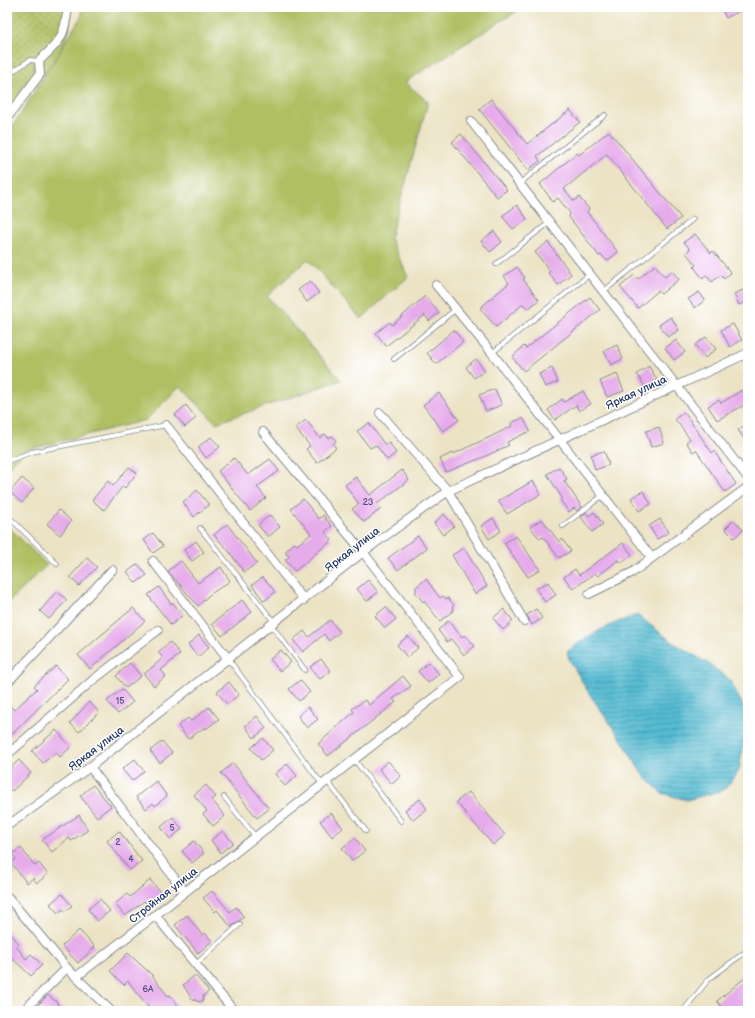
<svg xmlns="http://www.w3.org/2000/svg" width="755" height="1018" font-family="'Balsamiq Sans',sans-serif">
<defs>
<pattern id="park-dots" width="8" height="8" patternUnits="userSpaceOnUse"><rect width="8" height="8" fill="#afbf62"/><path d="M2 2h.1M6 6h.1" fill="none" stroke="#8e9c54" stroke-width="1.8" stroke-linecap="round"/></pattern>
<pattern id="water-rules" width="6" height="5" patternUnits="userSpaceOnUse"><rect width="6" height="5" fill="#54bbd2"/><path d="M0 2.5h6" fill="none" stroke="#4598ae"/></pattern>
</defs>
<rect width="100%" height="100%" fill="#fff"/>
<filter id="ink" filterUnits="userSpaceOnUse"><feTurbulence type="fractalNoise" baseFrequency=".025" numOctaves="2"/><feDisplacementMap in="SourceGraphic" scale="8" xChannelSelector="R" yChannelSelector="G"/><feConvolveMatrix kernelMatrix="1 2 1 2 8 2 1 2 1" color-interpolation-filters="sRGB"/></filter>
<filter id="wash" filterUnits="userSpaceOnUse"><feTurbulence type="fractalNoise" baseFrequency=".012" numOctaves="4" result="noise"/><feDisplacementMap in="SourceGraphic" scale="16" xChannelSelector="R" yChannelSelector="G"/><feGaussianBlur stdDeviation="0.9" result="paint"/><feColorMatrix in="noise" values="0 0 0 0 0 0 0 0 0 0 0 0 0 0 0 0 0 1.4 0 .05"/><feComposite in="paint" operator="in"/></filter>
<g filter="url(#wash)">
<rect width="100%" height="100%" fill="#ece3c4"/>
<!-- grass -->
<path fill="#afbf62" stroke="#657760" d="M81 7H523L405 82 428 102 390 238 408 277 361 319 308 259 267 296 341 380 216 423 180 386 146 420 26 450 7 468V136L82 15Z
M7 525 47 565 7 604Z"/>
<!-- park -->
<path fill="url(#park-dots)" stroke="#657760" d="M7 7H71L69 30 59 54 7 122Z"/>
<!-- water -->
<path fill="url(#water-rules)" stroke="#387598" d="M637 615 674 643 709 664 730 680 743 706 745 736 739 771 724 790 687 800 661 793 642 774 621 739 590 695 569 659 567 652C586 635 613 623 637 615Z"/>
<g id="blocks">
<!-- building -->
<path fill="#e6abeb" d="M721 7H748L726 18Z
M491 99 527 144 570 110 580 122 537 156 540 161 528 170 479 109Z
M609 131 681 218 667 229 607 154 564 189 574 201 579 197 589 209 587 212 618 252 607 261 601 255 599 256 569 217 570 213 558 198 553 202 540 184 577 153 579 155Z
M461 134 507 190 497 197 452 142Z
M517 205 527 219 513 229 502 216Z
M494 231 502 242 490 252 481 241Z
M695 234 711 253 713 251 731 273 724 279 721 275 712 282 706 275 703 279 694 267 696 265 686 253 690 249 684 242Z
M548 242 571 274 558 285 548 273 550 271 535 252Z
M655 265 665 277 672 271 679 279 661 294 658 291 638 308 620 287 634 275 638 279Z
M517 267 525 278 523 279 539 300 528 309 523 304 496 327 480 308 509 283 504 276Z
M310 281 319 293 307 302 298 290Z
M748 288V301L739 305 734 294Z
M699 292 705 300 695 308 688 299Z
M425 296 439 313 429 321 425 315 386 346 376 333 390 322 392 325Z
M590 297 600 310 524 371 512 357 524 346 526 348Z
M671 317 679 330 668 337 659 325Z
M733 324 742 340 730 347 721 330Z
M454 330 463 342 436 364 427 353Z
M706 337 716 349 705 358 695 345Z
M676 340 685 352 674 360 665 348Z
M617 345 623 359 611 365 604 351Z
M476 359 485 371 474 378 466 367Z
M649 366 657 380 645 387 637 374Z
M552 368 558 382 545 387 539 374Z
M617 374 624 391 607 397 600 381Z
M495 389 502 405 486 411 479 395Z
M742 390 748 403 717 420 708 406 719 400 721 403Z
M583 391 591 404 579 411 576 405 555 420 548 410 562 399 564 402Z
M439 393 459 420 443 431 423 405Z
M186 405 196 418 185 427 175 415Z
M684 412 712 453 714 451 736 484 725 492 696 450 693 452 686 442 690 439 675 419Z
M523 418 530 431 507 442 509 445 484 457 446 472 440 459 452 453 453 454 490 437 512 426 511 423Z
M306 420 320 438 325 434 328 438 332 436 336 441 333 444 336 448 317 463 306 449 310 446 295 428Z
M369 423 385 445 389 442 396 453 387 460 376 445 370 448 357 431Z
M748 423V444L738 430Z
M659 427 664 443 651 447 646 431Z
M211 437 220 447 206 458 198 447Z
M604 451 609 465 595 470 591 455Z
M234 458 248 475 270 459 279 471 257 487 266 498 250 511 218 471Z
M129 467 137 473 125 488 123 486 104 510 92 500 108 481 113 486Z
M559 467 567 479 564 481 582 507 577 511 574 508 569 512 560 500 562 498 547 474Z
M402 470 409 480 377 504 381 509 364 522 352 509 359 504 345 485 356 477 370 495Z
M22 478 34 488 22 503 10 492Z
M533 481 541 494 507 514 498 501Z
M197 490 209 505 194 517 183 502Z
M643 491 651 504 639 511 631 498Z
M303 499 319 519 323 515 332 526 325 532 332 540 295 571 285 560 289 557 285 552 294 543 297 545 311 534 291 509Z
M59 510 71 521 60 535 47 524Z
M586 512 589 516 594 512 603 524 592 532 581 517Z
M444 514 454 526 443 535 434 523Z
M270 515 280 527 268 537 258 525Z
M493 518 501 531 489 539 481 526Z
M542 519 559 542 562 539 571 551 559 558 543 537 540 539 530 527Z
M660 519 669 532 657 539 649 526Z
M734 520 743 530 734 538 725 529Z
M227 524 257 563 244 572 228 550 214 535Z
M153 533 163 546 153 553 144 540Z
M418 536 427 548 398 570 388 558Z
M516 536 540 570 528 577 504 543Z
M196 541 204 552 192 561 184 550Z
M623 543 632 555 621 563 618 560 598 576 595 573 573 589 564 577 575 569 579 575Z
M464 548 487 586 475 594 452 555Z
M87 558 97 567 79 586 70 577Z
M181 561 198 583 221 567 230 581 209 595 198 606 168 571Z
M138 564 147 575 136 583 127 572Z
M263 577 275 592 264 601 252 585Z
M426 579 440 598 443 596 446 599 448 598 454 605 452 607 454 610 440 621 424 601 423 602 415 592 417 590 415 588Z
M368 580 378 592 367 601 357 589Z
M548 582 556 595 545 602 536 589Z
M159 587 171 604 173 603 183 615 171 625 148 595Z
M57 591 67 600 49 619 40 611Z
M242 600 252 612 222 636 212 624Z
M386 607 396 619 385 628 375 616Z
M133 608 145 621 90 669 78 655Z
M504 609 513 621 503 630 493 618Z
M536 609 542 618 532 625 527 615Z
M330 620 340 632 329 641 324 634 303 652 293 640 304 631 309 637Z
M448 621 462 637 465 635 475 646 464 655 451 639 447 642 438 630Z
M199 635 209 647 198 657 188 645Z
M408 636 418 648 407 657 397 645Z
M170 642 180 654 161 670 166 676 154 686 144 674 163 658 158 652Z
M281 650 291 662 280 671 270 659Z
M321 659 331 671 320 679 310 667Z
M429 662 439 674 428 683 418 671Z
M130 663 141 676 126 688 116 676Z
M56 666 68 679 7 739V703L14 710 37 689 34 686Z
M403 676 411 686 393 699 396 702 328 756 318 744 354 712 352 709 365 700 369 705Z
M300 680 310 692 299 701 289 689Z
M229 682 239 695 227 704 217 692Z
M122 689 133 702 118 714 107 701Z
M89 702 99 712 79 732 70 723Z
M209 707 219 719 206 729 205 727 188 739 178 726 188 718 191 721Z
M308 707 318 719 307 728 298 716Z
M257 716 266 728 254 738 245 726Z
M56 730 71 747 60 757 56 752 43 763 32 751Z
M263 738 273 750 261 760 251 748Z
M162 741 172 753 160 763 150 751Z
M135 759 144 771 132 781 122 769Z
M19 760 31 773 12 791 7 786V771Z
M388 761 401 776 392 784 379 769Z
M233 763 269 809 257 818 221 773Z
M287 764 297 776 285 786 275 774Z
M156 781 167 796 155 806 153 803 146 809 136 797Z
M93 785 111 806 97 817 80 796Z
M206 785 216 797 212 800 225 816 213 826 203 814 207 811 194 795Z
M469 792 505 835 493 845 456 802Z
M420 799 427 809 413 820 405 810Z
M331 813 343 828 332 837 320 821Z
M79 815 88 830 71 841 69 838 52 852 42 840Z
M173 817 182 829 170 839 161 827Z
M119 831 142 861 130 870 107 841Z
M223 831 233 843 220 853 211 840Z
M355 838 365 851 352 861 342 848Z
M194 841 204 853 192 863 182 851Z
M21 848 35 866 39 863 48 874 37 883 33 878 27 883 11 863 16 859 12 854Z
M150 880 164 896 150 908 144 901 125 916 115 904 127 894 130 897Z
M212 891 230 912 236 907 244 917 231 927 217 910 215 912 203 898Z
M62 894 72 906 65 911 63 909 58 913 50 904Z
M100 899 110 911 97 921 88 909Z
M187 915 202 935 205 933 212 941 198 953 175 925Z
M7 929 19 944 16 946 26 959 31 954 42 965 31 976 12 958 7 962Z
M79 930 95 947 78 963 62 946Z
M128 953 151 974 168 996 170 995 182 1011H151L128 981 124 985 110 971Z
M195 975 209 991 203 996V1000L200 1002 192 999 183 985Z
M748 975V1009L745 1011H725L717 1001Z
M48 995 58 1003 57 1004 64 1011H44L38 1005Z"/>
</g>
</g>
<g filter="url(#ink)">
<use href="#blocks" fill-opacity="0" stroke="#848991" stroke-width="1"/>
<g fill="none" stroke-linecap="round" stroke-linejoin="round">
<!-- service casing -->
<g stroke="#848991" stroke-width="5.5">
<path id="service" d="M7 75 30 60 39 61
M520 183 605 115
M496 264 550 222
M604 291 693 219
M492 353 590 274
M394 359 456 309
M7 461 32 452 166 425
M7 515 57 564
M563 526 602 496
M200 528 274 622
M272 626 305 670
M229 660 322 784
M354 759 401 821
M327 781 366 831
M224 797 255 836
M196 964 240 924
M683 1011 709 979 748 950"/>
</g>
<!-- minor casing -->
<g stroke="#848991" stroke-width="10">
<path id="minor" d="M7 118 40 74 39 61C61 40 64 39 68 7
M471 121 748 478
M436 285 492 353 652 558
M380 413 448 491 524 621
M166 425 304 600
M153 561 229 660
M589 594 633 572 748 487
M7 683 112 570
M7 755 93 680 158 630
M90 767 185 892
M7 826 90 767 363 552 448 491 748 353
M7 896 67 968
M155 915 234 1011
M76 977 111 1011
M23 1011 67 968 76 977 460 677 363 552 263 432"/>
</g>
<!-- service -->
<use href="#service" stroke="#fff" stroke-width="4"/>
<!-- minor -->
<use href="#minor" stroke="#fff" stroke-width="8"/>
</g>
</g>
<g text-anchor="middle" stroke-width="3" stroke-linejoin="round" paint-order="stroke">
<!-- number labels -->
<g font-size="9" fill="#4e4e81">
<text x="368" y="505">23</text>
<text x="120" y="704">15</text>
<text x="172" y="831">5</text>
<text x="118" y="845">2</text>
<text x="131" y="862">4</text>
<text x="148" y="992">6А</text>
</g>
<!-- street labels -->
<g font-size="11" fill="#1b2f5e" stroke="#fff">
<text transform="translate(636 392) rotate(-25)" y="4">Яркая улица</text>
<text transform="translate(352 549) rotate(-38)" y="4">Яркая улица</text>
<text transform="translate(96 748) rotate(-37)" y="4">Яркая улица</text>
<text transform="translate(163 895) rotate(-38)" y="4">Стройная улица</text>
</g>
</g>
<!-- margin -->
<rect width="755" height="1018" fill="none" stroke="#fff" stroke-width="24"/>
</svg>
